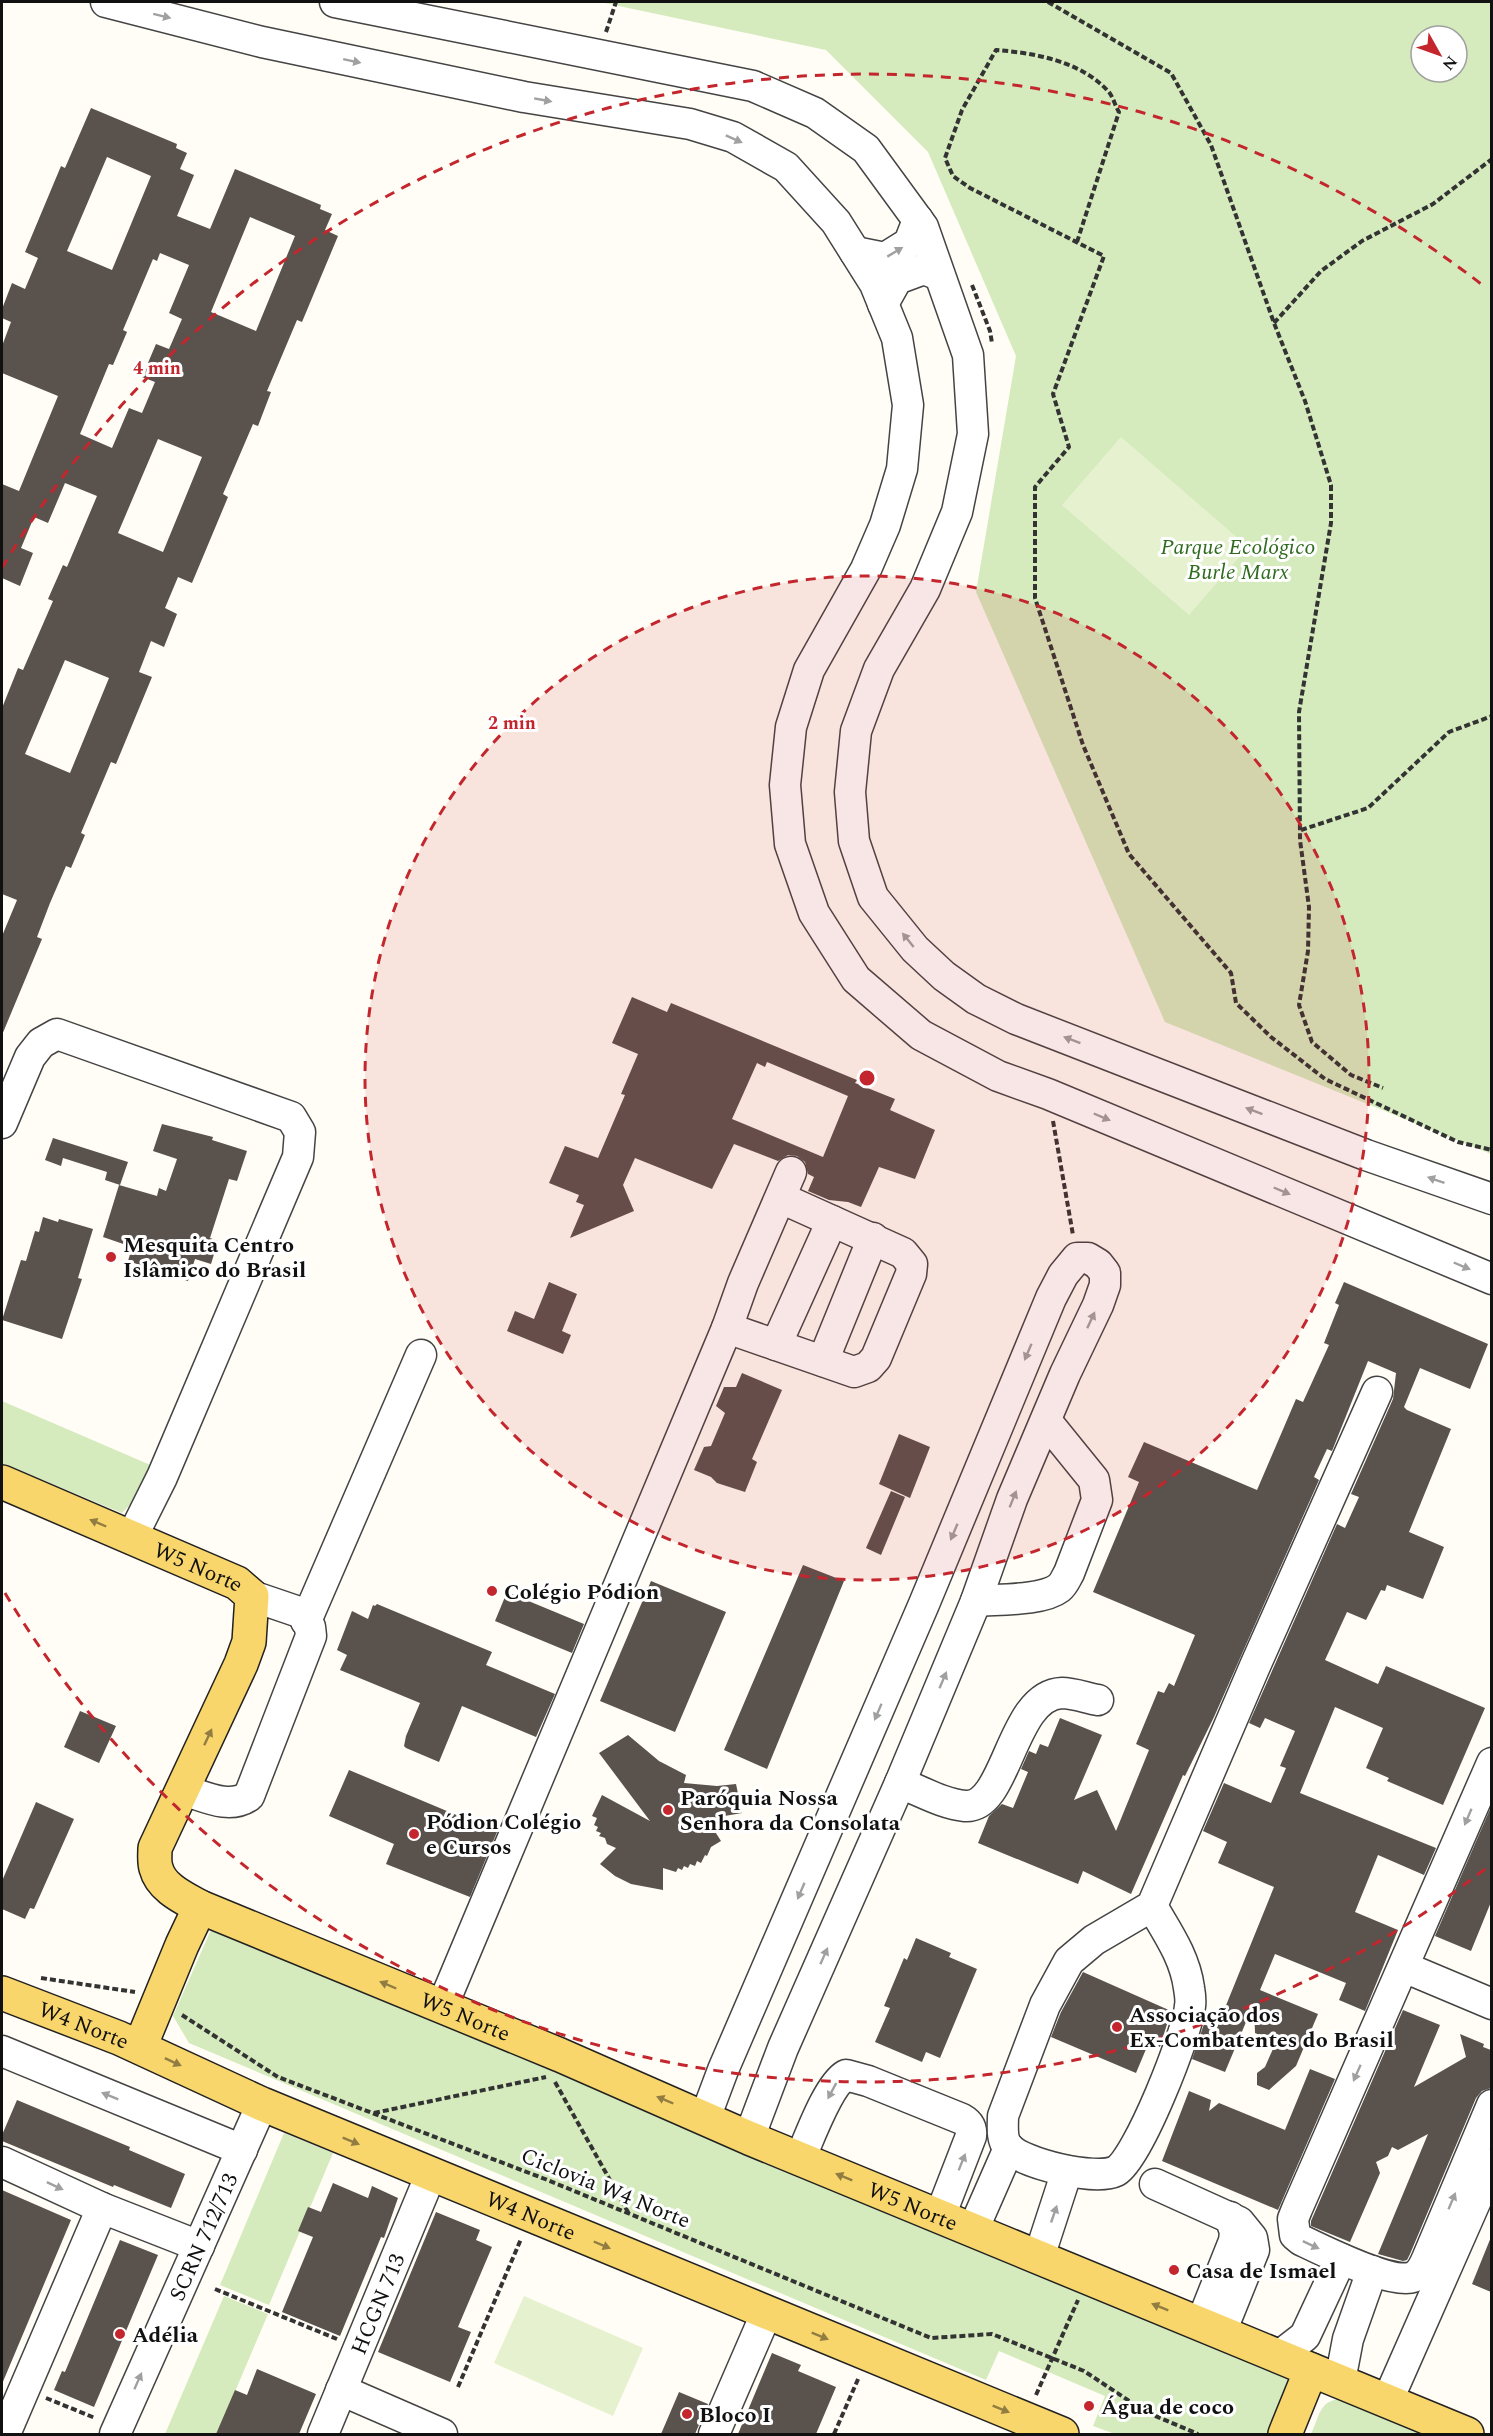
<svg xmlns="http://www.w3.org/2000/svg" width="1493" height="2436" font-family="Spectral,serif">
<rect width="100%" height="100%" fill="#fffdf5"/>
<!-- green -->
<path fill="#d5ebbd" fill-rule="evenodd" d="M600 2H1491V1154L1165 1022 976 592 1016 356 928 152 826 50ZM1421 36H1457V72H1421Z
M2 1401 155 1467 142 1492 122 1513 2 1463Z
M223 1925 1285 2375 1293 2383 1282 2434H1115L1093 2426 1105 2396 999 2351 986 2380 189 2043 173 2016 210 1932Z
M284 2133 333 2153 269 2305 220 2285Z
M224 2296 268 2314 217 2434H165Z
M1349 2398 1435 2434H1311C1322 2410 1319 2399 1349 2398Z"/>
<!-- pitch -->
<path fill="#e6f2cf" d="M1121 437 1248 547 1189 615 1062 505Z
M524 2296 643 2348 613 2416 494 2363Z"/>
<!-- building -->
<path fill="#5a524d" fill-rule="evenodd" d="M91 108 177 144 176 148 187 153 180 169 194 175 177 216 210 229 235 169 321 205 320 209 332 214 325 230 338 236 302 322 297 320 267 391 271 392 258 426 253 424 223 494 228 497 192 583 178 577 165 608 177 614 164 647 151 641 139 672 152 677 116 764 111 762 81 833 85 835 71 868 66 866 50 903 37 937 42 939 2 1035V936L17 900 2 894V708L18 668 23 670 53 601 48 599 63 565 67 567 97 496 65 483 48 523 34 517 21 548 33 553 20 586 2 578V484L19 491 58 396 2 373V346L11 322 2 318V309L12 283 25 289 38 258 25 252 61 166 65 168ZM107 157 151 176 112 270 67 251ZM250 217 295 236 256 331 211 312ZM160 253 189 265 169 313 182 319 169 349 156 344 142 377 155 382 142 413 129 408 112 448 80 434 109 364 113 365 127 332 123 330 153 259 157 261ZM158 439 202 457 163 552 118 533ZM65 660 109 678 70 773 25 754Z
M632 997 667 1012 671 1003 857 1080 855 1083 895 1099 890 1110 935 1130 915 1179 879 1167 861 1207 848 1202 829 1200 808 1191 814 1177 808 1174 805 1162 797 1156 788 1155 778 1161 734 1144 712 1189 635 1158 623 1185 634 1211 570 1238 584 1205 576 1202 579 1195 549 1183 565 1146 598 1158 625 1095 621 1094 638 1054 612 1043ZM767 1062 848 1096 823 1157 732 1119 757 1063 765 1067Z
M162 1124 213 1137 212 1140 247 1151 237 1181 229 1179 210 1238 218 1241 211 1264 195 1259 188 1281 128 1261 132 1247 103 1237 119 1185 157 1196 159 1188 166 1191 177 1159 153 1151Z
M53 1138 128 1162 120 1185 105 1180 107 1172 63 1158 61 1166 45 1160Z
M43 1217 58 1222 59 1219 93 1229 78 1278 82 1279 62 1339 2 1320 21 1260 26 1261 35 1231 39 1232Z
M549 1282 577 1294 562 1331 571 1335 563 1354 507 1331 515 1311 534 1319Z
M1344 1282 1488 1344 1470 1389 1420 1368 1404 1407 1407 1410 1451 1429 1409 1532 1444 1547 1423 1599 1387 1585 1385 1591 1381 1590 1366 1620 1347 1612 1325 1660 1378 1684 1386 1666 1485 1708 1443 1805 1387 1781 1389 1778 1366 1768 1383 1728 1335 1707 1300 1793 1436 1848 1424 1875 1378 1855 1355 1912 1398 1930 1365 2011 1339 2000 1346 1983 1275 1954 1260 1990 1318 2014 1296 2066 1269 2090 1257 2085V2073L1265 2067 1276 2042 1255 2033 1254 2003 1225 2072 1192 2059 1204 2024 1216 2030 1274 1887 1218 1863 1227 1842 1203 1831 1224 1783 1271 1803 1286 1768 1280 1766 1295 1731 1265 1718 1260 1728 1249 1723 1337 1524 1345 1528 1359 1497 1351 1494 1393 1399 1396 1373 1368 1361 1332 1451 1327 1449 1314 1477 1319 1480 1214 1717 1185 1776 1183 1775 1131 1894 1083 1871 1078 1884 978 1843 989 1816 1002 1804 1013 1808 1028 1772 1021 1769 1029 1751 1036 1754 1040 1744 1048 1747 1060 1718 1102 1735 1074 1800 1097 1790 1116 1831 1149 1750 1136 1744 1158 1691 1164 1693 1169 1683 1174 1686 1195 1635 1093 1592 1139 1482 1128 1477 1144 1442 1257 1490 1296 1399 1303 1402 1329 1345 1324 1343 1339 1305 1335 1303Z
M742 1373 782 1390 752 1459 757 1462 745 1492 717 1483 711 1477 694 1470 704 1447 711 1446 725 1413 716 1406 724 1387H736Z
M899 1434 930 1447 910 1498 879 1484Z
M891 1491 905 1497 881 1555 866 1548Z
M803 1565 844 1581 767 1769 724 1750Z
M651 1581 726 1612 675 1732 600 1701Z
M507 1592 584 1624 572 1653 495 1621Z
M377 1604 492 1652 486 1665 555 1694 536 1737 462 1706 439 1762 406 1748 404 1746 406 1736 420 1703 340 1670 347 1655 337 1650 352 1611 368 1619 373 1605 375 1606Z
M80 1711 116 1726 99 1763 64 1747Z
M628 1735 659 1761 686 1775 684 1783 717 1786 736 1784 742 1813 707 1819 721 1841 711 1847 707 1856 705 1855 701 1863 697 1861 695 1866 690 1864 688 1868 684 1866 682 1870 678 1868 676 1872 663 1868V1890L631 1884 615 1876 600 1864 616 1848 607 1844 605 1838 599 1836 601 1833 596 1831 598 1827 594 1825 597 1818 592 1816 602 1795 650 1821 599 1753Z
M349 1770 497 1832 470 1897 386 1864 394 1844 329 1816Z
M36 1802 74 1819 34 1909 30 1908 25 1919 2 1909V1881Z
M1491 1807V1902L1471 1951 1435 1936Z
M916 1938 951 1953 949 1957 977 1969 940 2058 926 2052 922 2062 875 2042 890 2008 884 2006 904 1958 907 1960Z
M1083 1972 1171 2011 1160 2047 1149 2042 1136 2073 1051 2037 1061 2012Z
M1403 2010 1440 2025 1414 2087 1466 2057 1460 2034 1484 2044 1483 2047 1491 2050V2088L1482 2091 1476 2098 1410 2254 1407 2260 1403 2261 1378 2254 1428 2134 1398 2150 1392 2147 1388 2156 1376 2162 1380 2173 1350 2242 1311 2226V2221Z
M1310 2069 1335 2079 1278 2210 1162 2161 1189 2091 1211 2100 1209 2111 1219 2103 1285 2130Z
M17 2100 130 2147 129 2150 185 2174 171 2208 114 2185 113 2187 2 2141V2135Z
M333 2183 368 2198 372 2186 398 2198 384 2238 381 2237 340 2336 282 2312 313 2237 298 2231 308 2207 321 2212Z
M2 2190 71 2220 2 2384Z
M436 2212 480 2230 476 2240 492 2247 458 2327 471 2332 450 2382 378 2352Z
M1491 2237V2292L1472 2284Z
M120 2240 158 2255 94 2407 54 2390 62 2371 65 2372Z
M772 2353 801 2365 798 2371 836 2387 816 2434H738Z
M257 2369 316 2394 299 2434H216L235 2390 247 2395Z
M679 2392 708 2404 695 2434H661Z"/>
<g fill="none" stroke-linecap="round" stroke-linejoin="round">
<!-- minor casing -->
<g stroke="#444" stroke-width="33">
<g id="minor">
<path d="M106 2 262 42 524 97 690 124 733 137 786 167 836 222 875 284 897 338 908 405 902 469 885 525 866 569 809 670 791 727 785 785 790 844 814 913 856 979 921 1035 998 1076 1048 1094 1492 1279"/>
<path d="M335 2 753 86 815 113 866 149 923 227 968 355 973 434 957 512 925 589 879 669 856 731 850 792 854 841 873 897 915 949 944 976 976 999 1016 1019 1366 1155 1492 1199"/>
<path d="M855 252 885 258 909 243 918 220"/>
<path d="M883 304 897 279 924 269 939 275"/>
<path d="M2 1123 30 1057 41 1043 57 1034 291 1117 300 1132 298 1157 162 1477 132 1537"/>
<path d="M727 1328 854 1372 868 1367 876 1358 911 1274 912 1264 903 1253 781 1198"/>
<path d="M776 1345 832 1221"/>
<path d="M823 1361 873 1238"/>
<path d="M976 1601C998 1599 1042 1601 1059 1588 1064 1584 1066 1578 1069 1573L1097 1500 1094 1480 1047 1422"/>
<path d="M306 1621 421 1355"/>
<path d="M1492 1763 1297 2209 1293 2219 1295 2235 1301 2240C1322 2250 1392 2285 1413 2277 1420 2274 1424 2266 1427 2259L1492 2105"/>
<path d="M900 1783C921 1791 943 1804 965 1806 1008 1809 1010 1695 1062 1693 1073 1693 1087 1698 1098 1700"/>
<path d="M183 1790C204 1796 229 1810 249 1796L311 1636 310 1627 302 1613 252 1596"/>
<path d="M1152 1906C1167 1932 1185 1957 1189 1988 1190 1994 1191 2001 1190 2006 1188 2032 1137 2161 1116 2171 1096 2181 1022 2164 1008 2147 1001 2139 1003 2126 1003 2116L1045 2005 1069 1961 1094 1940 1152 1906 1255 1666 1377 1392"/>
<path d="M1404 1967 1492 2004"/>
<path d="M442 2007 727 1328 743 1283 791 1172"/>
<path d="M2 2051 242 2150"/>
<path d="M705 2118 723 2070 924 1604 1051 1298 1063 1275 1077 1258H1088L1098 1264 1105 1273V1285L1098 1305 1065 1374 1012 1499 976 1601 900 1783 783 2048 749 2138"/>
<path d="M800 2159C809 2139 828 2085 846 2075L868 2081 962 2119C969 2123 972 2127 971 2136L940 2216"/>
<path d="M2 2162 102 2208 199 2246"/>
<path d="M1155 2184 1239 2222 1252 2238 1254 2250 1221 2332"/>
<path d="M973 2230 1009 2148"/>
<path d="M1039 2257 1067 2171"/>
<path d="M1201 2324 1234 2241 1235 2232 1230 2217"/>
<path d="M1278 2357 1305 2336 1341 2259"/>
<path d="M1340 2381 1348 2339 1372 2271"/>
<path d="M341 2390 442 2434"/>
<path d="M1387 2402 1492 2164"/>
<path d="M5 2434 102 2208"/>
<path id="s1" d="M115 2434 262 2104"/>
<path id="s2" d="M323 2434 431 2174"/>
<path d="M714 2434 766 2314"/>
</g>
</g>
<!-- major casing -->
<g stroke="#222" stroke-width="36">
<g id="major">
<path id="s3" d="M2 1482 237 1583 252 1596 249 1642 241 1664 155 1848C155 1854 154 1862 156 1868 161 1888 184 1898 200 1907L560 2055 749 2138 1467 2434"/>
<path id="s4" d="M2 1993 119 2038 262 2104 1062 2434"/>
<path d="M140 2047 182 1945 200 1907"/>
<path d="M1285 2434 1311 2370"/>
</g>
</g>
<!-- path -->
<path stroke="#333" stroke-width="4" stroke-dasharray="6 3" stroke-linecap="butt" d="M1048 2 1171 73 1211 145 1274 323 1305 401 1331 485V523L1299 712 1300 840 1309 907 1308 951 1299 1005 1312 1042 1351 1075 1383 1088
M606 32 616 2
M1077 242 1119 112C1115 106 1113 96 1108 91 1080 61 1035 53 996 50L962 110 945 158 953 176 970 188 1104 256 1053 394 1069 447 1035 487V598L1083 745 1129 854 1231 973 1236 1003 1271 1037 1325 1079 1458 1142 1492 1150
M972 285 990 331 992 343
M1274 323 1321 271 1362 241 1433 204 1492 159
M1301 830 1368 808 1449 732 1492 716
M1053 1121 1073 1235
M41 1978 135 1992
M182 2015 278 2077 545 2179 931 2338 992 2334 1084 2371 1146 2412 1198 2434
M555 2082 629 2214
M374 2113 546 2077
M215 2289 337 2339
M458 2387 521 2239
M1036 2395 1078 2300
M46 2398 95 2418
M834 2434 859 2377"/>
<!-- minor -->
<use href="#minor" stroke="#fff" stroke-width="30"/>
<!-- major -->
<use href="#major" stroke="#f9d66b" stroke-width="33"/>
</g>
<!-- one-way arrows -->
<defs><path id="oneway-solid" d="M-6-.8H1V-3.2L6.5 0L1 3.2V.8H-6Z" transform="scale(1.5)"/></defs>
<g fill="#a0a0a0">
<use href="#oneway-solid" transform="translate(162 16) rotate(14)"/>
<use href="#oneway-solid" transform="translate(352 61) rotate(12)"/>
<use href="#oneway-solid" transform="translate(543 100) rotate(10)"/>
<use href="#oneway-solid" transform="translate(734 139) rotate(24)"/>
<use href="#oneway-solid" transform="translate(895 252) rotate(-31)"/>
<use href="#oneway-solid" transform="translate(908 940) rotate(-129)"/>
<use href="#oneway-solid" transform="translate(1072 1040) rotate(-159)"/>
<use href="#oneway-solid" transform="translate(1254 1111) rotate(-159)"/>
<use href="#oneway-solid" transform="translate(1102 1117) rotate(23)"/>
<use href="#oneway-solid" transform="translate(1436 1180) rotate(-161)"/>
<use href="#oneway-solid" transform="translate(1282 1191) rotate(23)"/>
<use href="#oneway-solid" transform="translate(1462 1266) rotate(23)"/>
<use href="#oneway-solid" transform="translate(1091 1320) rotate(-65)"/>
<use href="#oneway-solid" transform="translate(1028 1352) rotate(113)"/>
<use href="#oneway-solid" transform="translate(1013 1499) rotate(-68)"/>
<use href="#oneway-solid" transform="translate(954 1532) rotate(113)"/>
<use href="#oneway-solid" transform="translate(943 1680) rotate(-67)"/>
<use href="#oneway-solid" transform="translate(878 1712) rotate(113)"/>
<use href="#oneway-solid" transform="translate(1468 1817) rotate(113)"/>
<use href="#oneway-solid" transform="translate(801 1891) rotate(113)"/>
<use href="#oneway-solid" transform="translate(824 1956) rotate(-66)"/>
<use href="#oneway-solid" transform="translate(1357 2073) rotate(114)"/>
<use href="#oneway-solid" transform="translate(832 2091) rotate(118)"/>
<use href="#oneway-solid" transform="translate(110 2096) rotate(-158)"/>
<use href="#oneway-solid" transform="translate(962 2162) rotate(-68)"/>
<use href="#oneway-solid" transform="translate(55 2186) rotate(25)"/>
<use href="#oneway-solid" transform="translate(1452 2201) rotate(-67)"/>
<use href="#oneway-solid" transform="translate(1054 2214) rotate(-71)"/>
<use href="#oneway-solid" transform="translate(1311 2245) rotate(25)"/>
<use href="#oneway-solid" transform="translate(138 2381) rotate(-66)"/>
</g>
<g fill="#917d42">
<use href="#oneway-solid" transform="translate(98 1523) rotate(-157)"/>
<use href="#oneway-solid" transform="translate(208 1737) rotate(-65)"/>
<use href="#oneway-solid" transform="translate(388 1985) rotate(-157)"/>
<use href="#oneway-solid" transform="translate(173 2062) rotate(25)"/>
<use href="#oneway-solid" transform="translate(665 2100) rotate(-157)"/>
<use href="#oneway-solid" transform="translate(351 2141) rotate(22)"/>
<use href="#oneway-solid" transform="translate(844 2177) rotate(-158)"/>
<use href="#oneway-solid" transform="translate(602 2245) rotate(23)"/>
<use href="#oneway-solid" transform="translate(1160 2307) rotate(-158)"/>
<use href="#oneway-solid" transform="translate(820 2336) rotate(22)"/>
<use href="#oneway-solid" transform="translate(1001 2409) rotate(22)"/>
</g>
<!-- distance rings -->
<circle cx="867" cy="1078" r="502" fill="#c4262e" fill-opacity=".12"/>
<g fill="none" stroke="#c4262e" stroke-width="3" stroke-dasharray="10 8">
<circle cx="867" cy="1078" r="502"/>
<path d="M1485 1869A1004 1004 0 0 1 2 1588M2 568A1004 1004 0 0 1 1485 287"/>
</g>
<!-- markers -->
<g fill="#c4262e" stroke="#fff" stroke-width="2">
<circle cx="111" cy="1257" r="6"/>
<circle cx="492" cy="1591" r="6"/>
<circle cx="668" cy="1810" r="6"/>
<circle cx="414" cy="1834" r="6"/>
<circle cx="1117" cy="2027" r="6"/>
<circle cx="1174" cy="2270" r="6"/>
<circle cx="120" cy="2334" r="6"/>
<circle cx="1089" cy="2406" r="6"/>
<circle cx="687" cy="2414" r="6"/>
</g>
<g text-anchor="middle" stroke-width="6" stroke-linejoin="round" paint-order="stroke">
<!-- park labels -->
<g font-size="22" font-style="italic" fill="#2f6b1f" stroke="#fff">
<text x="1238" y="554">Parque Ecológico<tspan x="1238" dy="25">Burle Marx</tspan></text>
</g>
<!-- poi labels -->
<g font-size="22" font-weight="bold" fill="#111" stroke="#fff" text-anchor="start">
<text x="123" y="1252">Mesquita Centro<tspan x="123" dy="25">Islâmico do Brasil</tspan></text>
<text x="504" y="1599">Colégio Pódion</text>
<text x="680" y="1805">Paróquia Nossa<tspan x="680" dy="25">Senhora da Consolata</tspan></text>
<text x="426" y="1829">Pódion Colégio<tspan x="426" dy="25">e Cursos</tspan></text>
<text x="1129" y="2022">Associação dos<tspan x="1129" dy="25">Ex-Combatentes do Brasil</tspan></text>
<text x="1186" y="2278">Casa de Ismael</text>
<text x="132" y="2342">Adélia</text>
<text x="1101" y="2414">Água de coco</text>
<text x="699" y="2422">Bloco I</text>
</g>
<!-- street labels -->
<g font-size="22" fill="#111" stroke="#fff">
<text dy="8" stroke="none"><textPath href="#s3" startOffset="214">W5 Norte</textPath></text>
<text dy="8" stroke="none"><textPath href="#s3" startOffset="916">W5 Norte</textPath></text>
<text dy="8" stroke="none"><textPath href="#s4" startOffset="88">W4 Norte</textPath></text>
<text transform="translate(606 2187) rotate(22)" y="8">Ciclovia W4 Norte</text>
<text dy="8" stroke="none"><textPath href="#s3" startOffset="1402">W5 Norte</textPath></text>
<text dy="8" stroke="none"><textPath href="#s4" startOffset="574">W4 Norte</textPath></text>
<text dy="8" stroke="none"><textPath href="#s1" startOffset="216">SCRN 712/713</textPath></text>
<text dy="8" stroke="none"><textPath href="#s2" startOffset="141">HCGN 713</textPath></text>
</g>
</g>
<circle cx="867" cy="1078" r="9" fill="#c4262e" stroke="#fff" stroke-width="3"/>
<g font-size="18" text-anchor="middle" font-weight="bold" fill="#c4262e" stroke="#fff" stroke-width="6" stroke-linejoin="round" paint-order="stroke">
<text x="157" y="374">4 min</text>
<text x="512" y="729">2 min</text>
</g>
<!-- border -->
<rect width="1493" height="2436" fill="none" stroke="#111111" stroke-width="6"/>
<!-- north arrow -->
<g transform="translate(1439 54) rotate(130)"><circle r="28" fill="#ffffff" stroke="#a0a0a0" stroke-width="1.5"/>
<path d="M0-4.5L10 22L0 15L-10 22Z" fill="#c4262e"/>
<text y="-9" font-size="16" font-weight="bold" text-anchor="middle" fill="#111111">N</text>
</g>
</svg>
